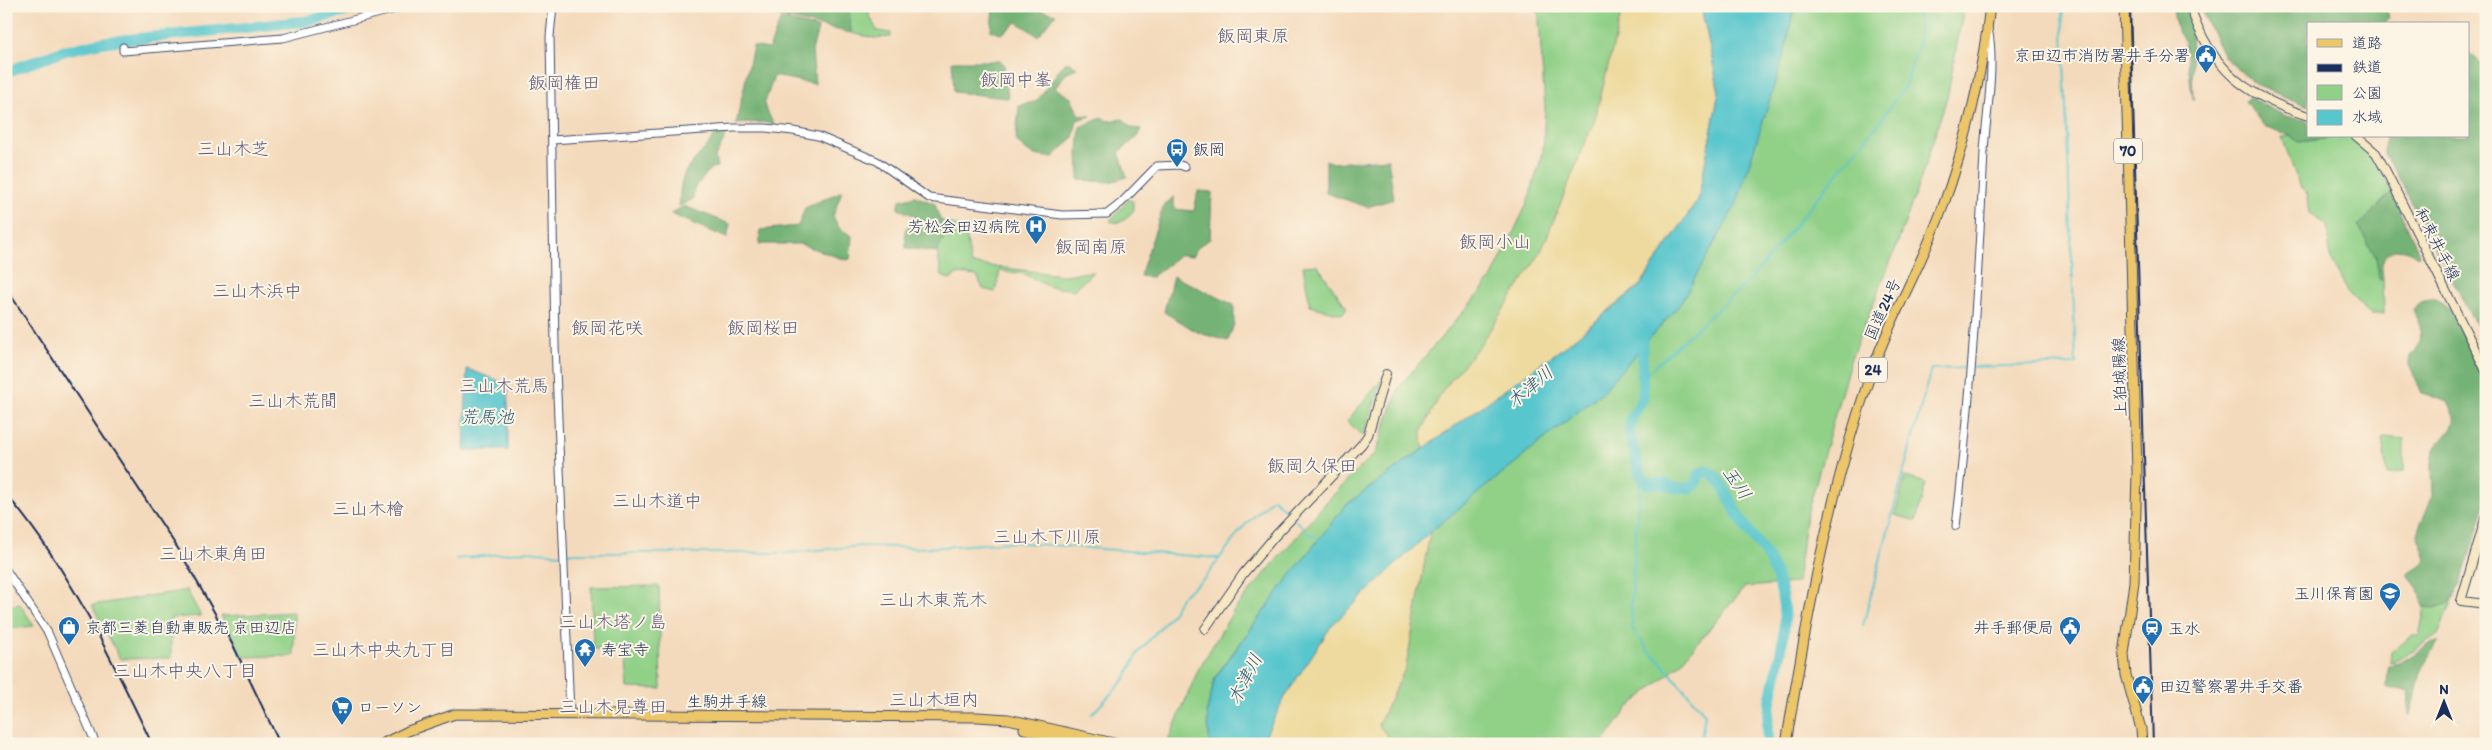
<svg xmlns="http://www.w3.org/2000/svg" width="2492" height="750" font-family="Itim,'Klee One',sans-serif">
<rect width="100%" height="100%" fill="#fcf5e5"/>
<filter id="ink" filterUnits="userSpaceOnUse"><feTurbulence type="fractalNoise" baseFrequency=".02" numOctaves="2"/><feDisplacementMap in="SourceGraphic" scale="10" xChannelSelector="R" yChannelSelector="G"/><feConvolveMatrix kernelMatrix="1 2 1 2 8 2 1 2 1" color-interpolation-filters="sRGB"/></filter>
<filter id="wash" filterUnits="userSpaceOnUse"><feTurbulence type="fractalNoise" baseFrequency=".0096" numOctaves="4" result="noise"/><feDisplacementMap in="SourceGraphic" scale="20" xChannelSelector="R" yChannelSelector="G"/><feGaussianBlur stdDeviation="1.12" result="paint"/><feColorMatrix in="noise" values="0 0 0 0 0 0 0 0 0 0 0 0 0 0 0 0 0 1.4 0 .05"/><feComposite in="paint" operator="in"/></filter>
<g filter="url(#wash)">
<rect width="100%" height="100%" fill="#f4dabc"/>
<!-- green -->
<path fill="#90d087" stroke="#568072" d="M845 6H868V12L877 31 891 33V37L874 38 851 33 849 9Z
M1538 6H1623L1595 119 1540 254 1480 345 1443 390 1422 431 1423 449 1346 505 1286 581 1215 677 1207 711 1210 744H1167L1198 670 1234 610 1328 500 1376 452 1399 387 1491 279 1527 204 1543 153 1545 108Z
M1794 6H1964L1948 94 1922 175 1896 248 1851 358 1805 521 1797 583 1745 587 1680 664 1628 708 1602 744H1395L1378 725 1406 667 1430 532 1602 392 1785 51Z
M2291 136 2299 142 2348 136 2370 153 2392 192 2358 226 2376 257 2379 278 2383 280 2384 314H2370L2349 294 2330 257 2327 225 2309 214 2306 191 2299 185 2282 137Z
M1128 200 1133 201V211C1126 219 1121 225 1110 221Z
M938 219 965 229 971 264 1062 275 1093 272 1074 290 1050 287 1024 274 1000 271 995 292 983 289 977 276 956 274 951 280 942 276 937 252 945 235Z
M1317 265 1347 308 1342 314 1310 306 1303 266Z
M1383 378 1363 437 1347 421Z
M2385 437 2404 439V472L2387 475 2382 439Z
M1905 477 1926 483 1916 521 1895 515Z
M659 586 661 689 627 688 624 649H593L591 587Z
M187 590 201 616 171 618V658L120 659 92 605Z
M2456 592 2438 634 2399 660 2390 662 2391 652 2412 636H2419L2425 607C2441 609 2448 604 2456 592Z
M20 604 34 626 6 629V606Z
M294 612V656L243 657 221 616Z"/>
<!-- forest -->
<path fill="#74b274" stroke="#487069" d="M775 6H845L849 9 851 33 773 15Z
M993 6H1022L1056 14 1038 36 1017 22 1002 34 991 31Z
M2172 6H2185L2191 26 2193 100 2185 42 2177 30Z
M2199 6H2386L2389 18 2385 24H2365L2360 18 2358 24H2308V106L2258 86 2225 58Z
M781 19 818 28 812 51 815 84 774 76 764 105 774 125 763 122 736 124 753 46 769 49Z
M2468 50 2479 62 2486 66V350L2480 333 2395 171 2384 154 2385 139 2383 136H2468Z
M952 61H999L1004 65 1008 98 954 92Z
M1064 63H1070L1077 68 1067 72 1055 88 1071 98 1079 115 1091 116 1077 120 1073 138 1053 157C1035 157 1027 154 1016 140L1019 105 1035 102 1040 97Z
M2250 98 2286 116 2308 121V136H2348L2299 142 2291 136 2264 126 2245 101Z
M1102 118 1108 121 1123 119 1131 128 1141 129 1137 137 1119 152 1127 177 1110 182 1079 180 1078 150 1080 127Z
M716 131H729L715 157 717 167 711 168 694 189 693 199 679 206C680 196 680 185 684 175 691 159 710 149 716 131Z
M1388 159 1394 199 1367 207 1326 193V160L1332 163Z
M842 191 833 216 839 228 852 236 850 259 846 260 800 244H759L760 230 798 226 805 208Z
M1198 191 1212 192 1210 239 1200 245 1192 256 1180 255 1152 277 1140 276 1163 207 1174 196V209L1194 211Z
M2392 192 2419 253 2418 257C2407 246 2385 246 2382 264 2381 268 2383 275 2383 280L2379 279 2376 257 2358 226Z
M915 196 935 204 945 235 937 252 906 248 905 230 916 216 898 209 900 200Z
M684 206 730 224 727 238 671 214Z
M1173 276 1234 305V324L1228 341 1199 333 1164 312Z
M2435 299 2453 312 2486 387V502L2460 585 2449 603 2435 608 2425 607 2422 603 2418 589 2408 574 2424 563 2426 558 2417 535C2419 523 2428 511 2431 499 2435 485 2430 469 2433 456 2437 435 2467 431 2448 402L2422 393 2409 365 2410 356C2427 342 2420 328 2413 309L2420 302Z
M2439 641 2420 672 2410 715 2408 714 2409 691 2387 688 2388 665 2400 663 2433 642Z"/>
<!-- sand -->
<path fill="#eeda9e" stroke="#84847e" d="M1623 6H1701L1719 92 1698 200 1640 285 1560 350 1423 449 1422 431 1443 390 1480 345 1540 254 1595 119Z
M1430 532 1406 667 1378 725 1395 744H1261L1286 695 1332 625Z"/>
<!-- water -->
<path fill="#58c6cd" stroke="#3a7a96" d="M1701 6H1794L1785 51 1737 203 1681 303 1602 392 1430 532 1332 625 1286 695 1261 744H1210L1207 711 1215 678 1286 581 1346 505 1560 350 1640 286 1698 200 1719 92Z
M467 369 508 384V450H464Z"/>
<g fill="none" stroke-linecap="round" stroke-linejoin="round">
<!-- stream -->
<path stroke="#58c6cd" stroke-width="2" d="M1974 367 2076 364 2062 6
M1643 377 1752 278 1878 124 1904 87 1909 75 1919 42 1920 27 1917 6
M1640 474 1631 605 1632 628 1650 653 1658 659 1705 714 1700 744
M1295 520 1308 533 1320 540
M566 553H786L860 546 927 548 1011 542 1219 558
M456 559 526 551 561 554
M1863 625 1931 369 1969 368
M1092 714 1125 679 1138 653 1171 615 1182 596 1205 578 1243 527 1273 498 1291 516"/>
<!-- river -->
<path stroke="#58c6cd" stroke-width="11" d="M6 72 64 51 104 42 308 21 367 6
M1642 331 1643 398 1631 419 1629 432 1640 474 1647 484 1662 483 1676 488H1691L1696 484 1699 474 1707 471C1724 479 1730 504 1741 520 1750 534 1764 549 1771 564 1804 631 1765 677 1767 744"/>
</g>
</g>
<g filter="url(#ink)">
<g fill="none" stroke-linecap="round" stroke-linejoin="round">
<!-- tertiary casing -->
<g stroke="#3c496c" stroke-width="9">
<path id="tertiary" d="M553 6 550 36 555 345 570 714
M123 47V51L283 38 407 6
M552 140 734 128H766L793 131 818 136 877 161 929 198 1062 215 1107 214 1121 203 1157 166 1180 165 1185 167
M1956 526C1971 402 1978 277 1984 152 1986 115 1996 64 1988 28
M6 570 48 633 96 744"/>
</g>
<!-- secondary casing -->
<g stroke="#3c496c" stroke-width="10">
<path id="secondary" d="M2190 6C2211 70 2246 96 2308 116
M2356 136 2376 153 2386 171 2486 371
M2486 516 2461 601 2486 604
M1205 629 1243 574 1275 536 1362 444 1368 435 1386 374"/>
</g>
<!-- primary casing -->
<g stroke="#3c496c" stroke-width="11">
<path id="primary" d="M2124 6 2137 472 2134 582 2124 654 2126 675 2141 729 2142 744
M1024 729 1079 744
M382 744 408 731 455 714 978 717 1008 719 1118 744"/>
</g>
<!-- trunk casing -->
<g stroke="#3c496c" stroke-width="11">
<path id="trunk" d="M1786 744C1807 616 1830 487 1874 365 1894 311 1923 262 1942 209 1966 144 1982 75 1990 6"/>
</g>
<!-- tertiary -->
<use href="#tertiary" stroke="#fff" stroke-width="7"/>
<!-- secondary -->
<use href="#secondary" stroke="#f7e8c3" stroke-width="8"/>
<!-- primary -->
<use href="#primary" stroke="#ecc669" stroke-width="9"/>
<!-- trunk -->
<use href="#trunk" stroke="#ecc669" stroke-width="9"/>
<!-- rail -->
<path stroke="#1b2f5e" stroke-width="2" d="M2130 6 2153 744
M6 288 179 550 234 647 280 744
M6 494C70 569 110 656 152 744"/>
</g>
</g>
<!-- icons -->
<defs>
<g id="civic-pin" transform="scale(1.125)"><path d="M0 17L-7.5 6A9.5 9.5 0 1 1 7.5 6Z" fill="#1f6fb2" stroke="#fcf5e5"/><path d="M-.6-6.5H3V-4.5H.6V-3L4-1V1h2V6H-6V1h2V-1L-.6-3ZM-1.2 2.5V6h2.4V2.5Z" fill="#fff"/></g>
<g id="bus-pin" transform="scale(1.125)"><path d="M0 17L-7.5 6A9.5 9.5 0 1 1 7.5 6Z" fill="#1f6fb2" stroke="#fcf5e5"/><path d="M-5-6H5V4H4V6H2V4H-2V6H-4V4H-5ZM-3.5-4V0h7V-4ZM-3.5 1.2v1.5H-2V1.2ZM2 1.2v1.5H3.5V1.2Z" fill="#fff"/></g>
<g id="hospital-pin" transform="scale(1.125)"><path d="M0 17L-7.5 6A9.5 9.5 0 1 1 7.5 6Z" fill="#1f6fb2" stroke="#fcf5e5"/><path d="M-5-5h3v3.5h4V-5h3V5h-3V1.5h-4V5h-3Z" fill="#fff"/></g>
<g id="school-pin" transform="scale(1.125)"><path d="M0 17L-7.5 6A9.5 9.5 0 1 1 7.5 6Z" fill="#1f6fb2" stroke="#fcf5e5"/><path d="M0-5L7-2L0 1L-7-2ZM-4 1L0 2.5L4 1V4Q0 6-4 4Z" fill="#fff"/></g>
<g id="shop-pin" transform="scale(1.125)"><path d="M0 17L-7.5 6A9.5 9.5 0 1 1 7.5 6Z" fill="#1f6fb2" stroke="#fcf5e5"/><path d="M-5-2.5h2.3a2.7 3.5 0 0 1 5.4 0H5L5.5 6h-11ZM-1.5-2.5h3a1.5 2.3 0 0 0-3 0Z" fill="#fff"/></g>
<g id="station-pin" transform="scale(1.125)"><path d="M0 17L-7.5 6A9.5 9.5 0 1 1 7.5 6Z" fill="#1f6fb2" stroke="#fcf5e5"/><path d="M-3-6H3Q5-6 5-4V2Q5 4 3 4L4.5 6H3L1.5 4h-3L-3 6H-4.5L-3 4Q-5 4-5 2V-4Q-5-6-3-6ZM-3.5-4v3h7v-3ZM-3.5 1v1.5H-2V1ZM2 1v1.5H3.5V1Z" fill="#fff"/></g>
<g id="temple-pin" transform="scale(1.125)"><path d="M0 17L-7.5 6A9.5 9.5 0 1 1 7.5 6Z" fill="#1f6fb2" stroke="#fcf5e5"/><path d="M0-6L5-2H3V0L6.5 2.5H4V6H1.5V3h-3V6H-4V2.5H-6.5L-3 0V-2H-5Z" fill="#fff"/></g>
<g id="supermarket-pin" transform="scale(1.125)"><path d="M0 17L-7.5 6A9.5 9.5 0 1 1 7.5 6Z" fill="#1f6fb2" stroke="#fcf5e5"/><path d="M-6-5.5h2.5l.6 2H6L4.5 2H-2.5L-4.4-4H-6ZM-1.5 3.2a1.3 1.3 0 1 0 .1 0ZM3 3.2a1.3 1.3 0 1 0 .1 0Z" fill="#fff"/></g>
</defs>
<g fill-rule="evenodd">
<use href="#civic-pin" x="2206" y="55"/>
<use href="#bus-pin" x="1177" y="149"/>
<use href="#hospital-pin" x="1036" y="226"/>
<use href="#school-pin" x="2390" y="593"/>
<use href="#shop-pin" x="69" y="627"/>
<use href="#civic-pin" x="2070" y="627"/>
<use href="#station-pin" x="2152" y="628"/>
<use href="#temple-pin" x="585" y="649"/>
<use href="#civic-pin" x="2143" y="686"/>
<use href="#supermarket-pin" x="342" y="707"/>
</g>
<g text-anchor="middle" stroke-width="4" stroke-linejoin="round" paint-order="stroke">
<!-- shield labels -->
<g fill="#fcf5e5" stroke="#5e6a86" stroke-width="1">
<rect x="2114" y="138.5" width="28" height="25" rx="4"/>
<rect x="1859" y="357.5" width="28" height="25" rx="4"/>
</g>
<g font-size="15" font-weight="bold" fill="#1b2f5e">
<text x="2128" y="156">70</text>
<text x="1873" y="375">24</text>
</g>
<!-- poi labels -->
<g font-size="16" fill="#1b2f5e" stroke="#fcf5e5" text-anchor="start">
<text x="2190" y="61" text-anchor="end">京田辺市消防署井手分署</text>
<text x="1193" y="155">飯岡</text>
<text x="1020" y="232" text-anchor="end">芳松会田辺病院</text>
<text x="2374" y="599" text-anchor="end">玉川保育園</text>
<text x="85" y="633">京都三菱自動車販売 京田辺店</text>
<text x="2054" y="633" text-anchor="end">井手郵便局</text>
<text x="2168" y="634">玉水</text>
<text x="601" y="655">寿宝寺</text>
<text x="2159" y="692">田辺警察署井手交番</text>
<text x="358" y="713">ローソン</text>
</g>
<!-- street labels -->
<g font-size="16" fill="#1b2f5e" stroke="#fcf5e5">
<text transform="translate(2438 244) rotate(63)" y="6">和束井手線</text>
<text transform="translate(1882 309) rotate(-66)" y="6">国道24号</text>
<text transform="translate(2119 377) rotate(-92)" y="6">上狛城陽線</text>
<text x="727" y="707">生駒井手線</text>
</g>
<!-- neighbourhood labels -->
<g font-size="18" fill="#5e5a7e" stroke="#fcf5e5">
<text x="1253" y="42">飯岡東原</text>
<text x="1016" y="86">飯岡中峯</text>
<text x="564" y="89">飯岡権田</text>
<text x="233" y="155">三山木芝</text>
<text x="1495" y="248">飯岡小山</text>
<text x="1091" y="253">飯岡南原</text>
<text x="257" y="297">三山木浜中</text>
<text x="607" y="334">飯岡花咲</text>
<text x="763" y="334">飯岡桜田</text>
<text x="504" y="392">三山木荒馬</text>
<text x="293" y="407">三山木荒間</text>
<text x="1312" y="472">飯岡久保田</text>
<text x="657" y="507">三山木道中</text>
<text x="368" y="515">三山木檜</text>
<text x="1047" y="543">三山木下川原</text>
<text x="213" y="560">三山木東角田</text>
<text x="933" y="606">三山木東荒木</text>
<text x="613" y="628">三山木塔ノ島</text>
<text x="384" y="656">三山木中央九丁目</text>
<text x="185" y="677">三山木中央八丁目</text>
<text x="934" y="706">三山木垣内</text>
<text x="613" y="713">三山木見尊田</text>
</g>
<!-- water labels -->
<g font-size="18" font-style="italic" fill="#2d5c7f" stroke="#fcf5e5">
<text transform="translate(1530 387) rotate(-40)" y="6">木津川</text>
<text x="487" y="423">荒馬池</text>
<text transform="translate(1737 483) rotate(56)" y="6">玉川</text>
<text transform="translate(1245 679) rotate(-63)" y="6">木津川</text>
</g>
</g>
<!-- margin -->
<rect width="2492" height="750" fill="none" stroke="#fcf5e5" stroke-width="25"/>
<!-- legend -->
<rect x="2307" y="22" width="162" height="115" fill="#fcf5e5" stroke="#a2a6af"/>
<rect x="2317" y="39" width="25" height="8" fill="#ecc669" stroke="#a2a6af"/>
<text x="2352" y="48" font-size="15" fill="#1b2f5e">道路</text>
<rect x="2317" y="64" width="25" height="8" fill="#1b2f5e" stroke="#a2a6af"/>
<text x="2352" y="72" font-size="15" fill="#1b2f5e">鉄道</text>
<rect x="2317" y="85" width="25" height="15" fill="#90d087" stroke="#a2a6af"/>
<text x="2352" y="98" font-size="15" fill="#1b2f5e">公園</text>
<rect x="2317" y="110" width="25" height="15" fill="#58c6cd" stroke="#a2a6af"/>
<text x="2352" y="122" font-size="15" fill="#1b2f5e">水域</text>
<!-- north arrow -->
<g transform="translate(2444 702)" stroke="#fcf5e5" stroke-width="4" paint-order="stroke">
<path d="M0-4L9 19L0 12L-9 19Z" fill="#1b2f5e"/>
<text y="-8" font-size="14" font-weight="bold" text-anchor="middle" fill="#1b2f5e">N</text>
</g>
</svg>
